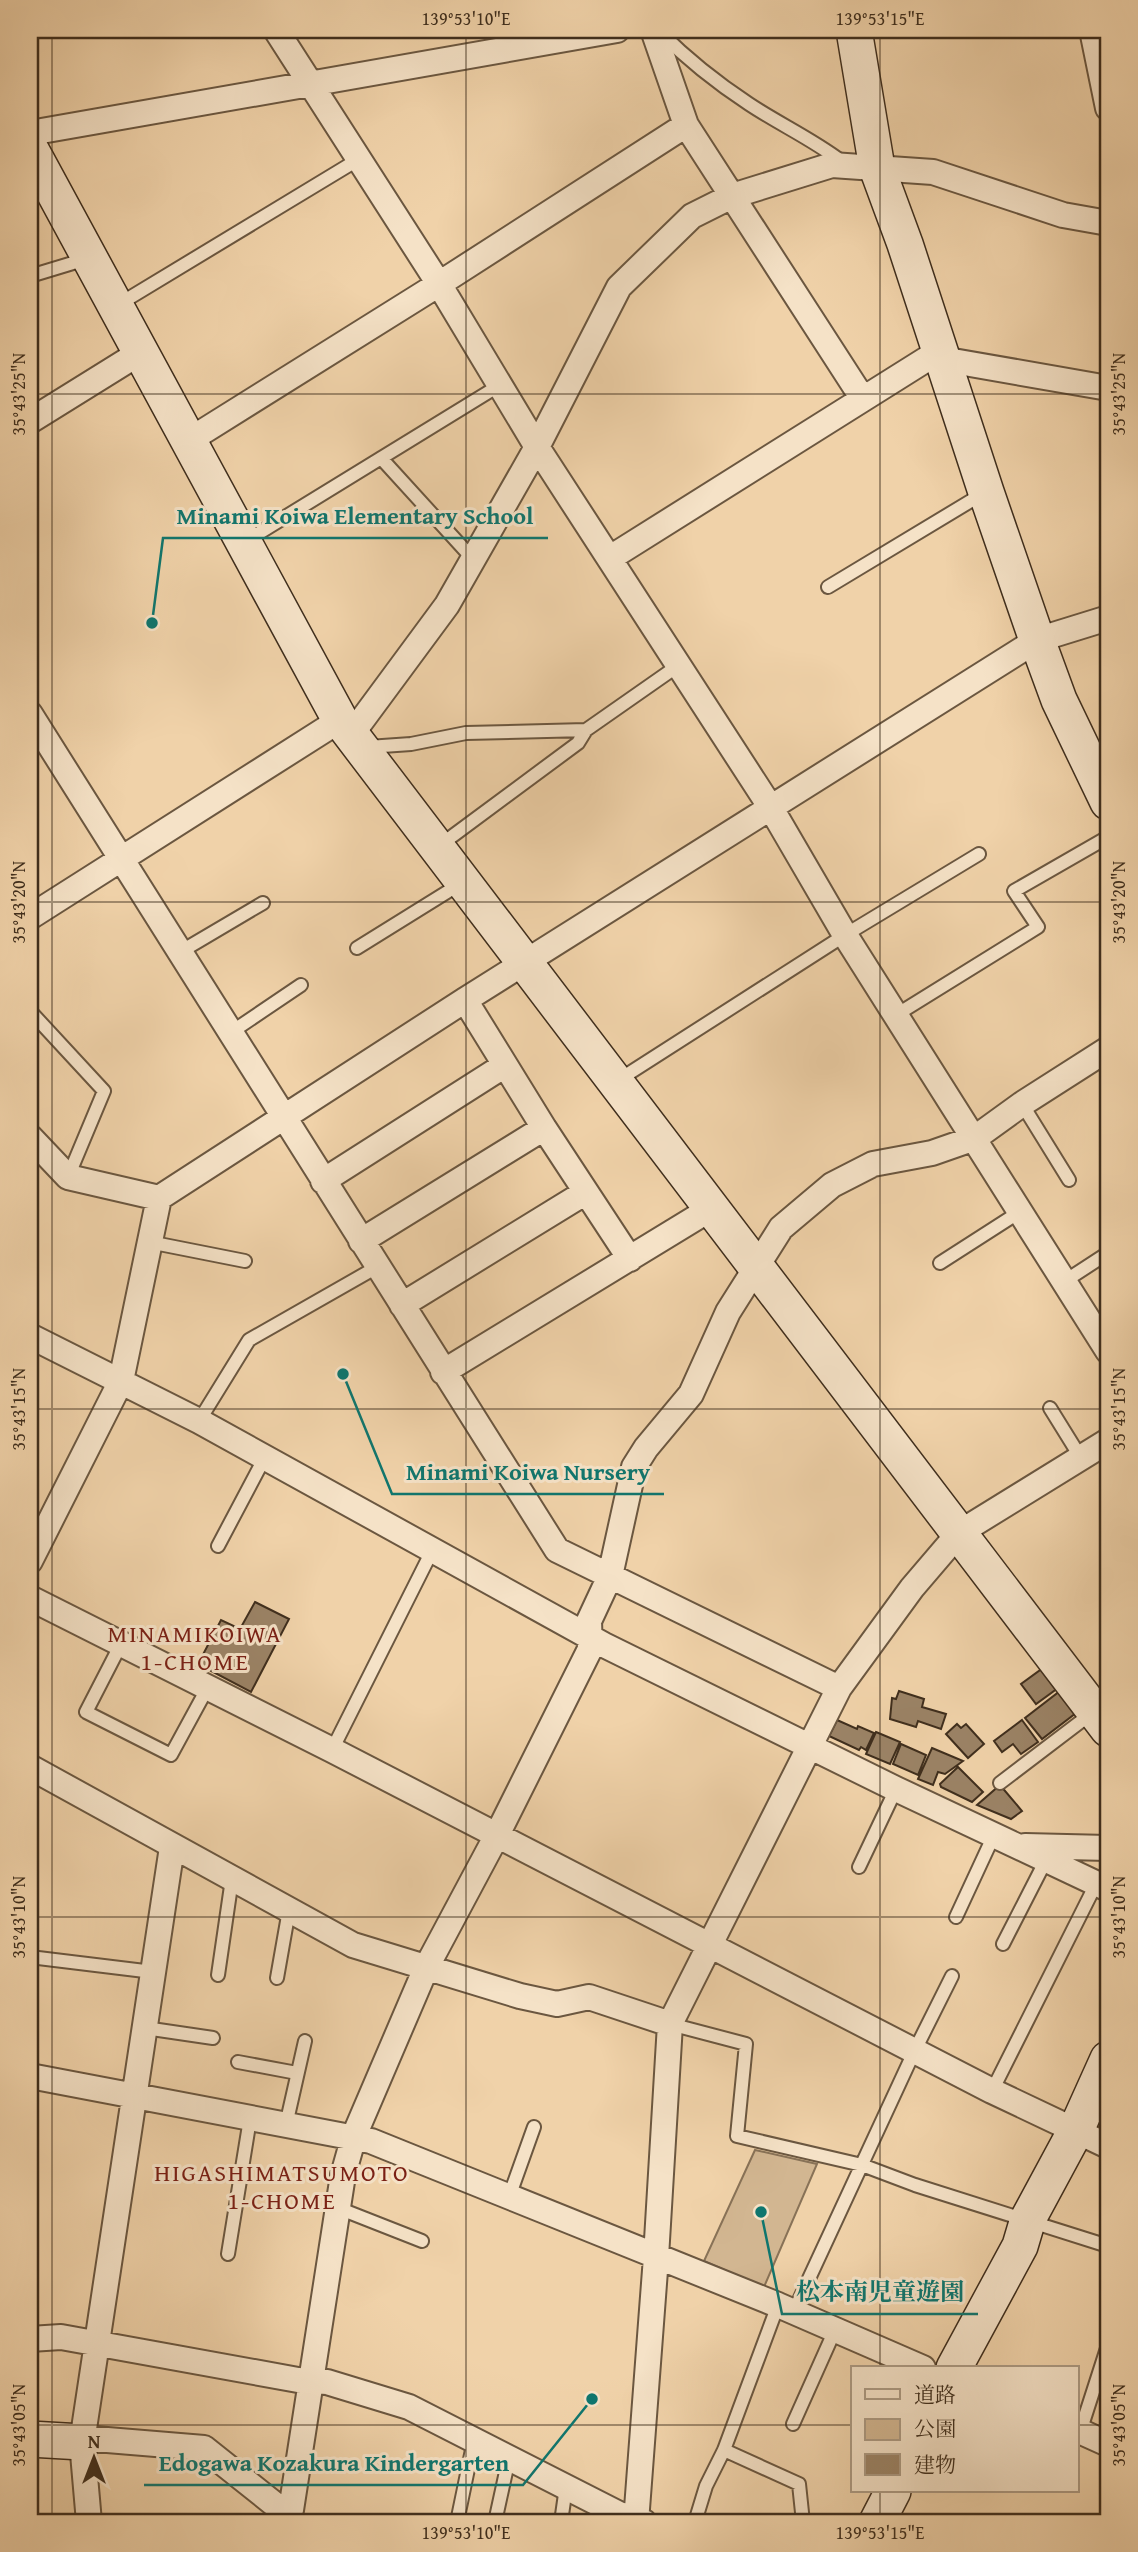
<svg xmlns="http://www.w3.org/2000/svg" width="1138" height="2552" font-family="'Gentium Book Plus','Noto Serif JP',serif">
<rect width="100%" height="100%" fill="#f0d2a9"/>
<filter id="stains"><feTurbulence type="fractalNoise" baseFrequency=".00286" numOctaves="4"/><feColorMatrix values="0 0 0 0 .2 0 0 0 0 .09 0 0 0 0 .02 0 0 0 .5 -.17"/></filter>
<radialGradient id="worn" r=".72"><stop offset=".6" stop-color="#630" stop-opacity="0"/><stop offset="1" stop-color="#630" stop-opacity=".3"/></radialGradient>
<!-- green -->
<path fill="#d2b691" stroke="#887257" stroke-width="2" d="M755 2150 817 2164 764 2287 704 2261Z"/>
<!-- building -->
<path fill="#9b8366" stroke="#3f2e1d" stroke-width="2" d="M255 1602 289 1619 251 1692 198 1664 221 1620 240 1629Z
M1043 1668 1058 1688 1036 1704 1021 1684Z
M899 1691 924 1699 922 1707 946 1714 941 1729 918 1721 916 1727 890 1719 892 1698 896 1699Z
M1060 1691 1076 1713 1042 1739 1025 1718Z
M837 1720 857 1729 858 1726 874 1733 866 1750 861 1747 859 1750 829 1736Z
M1022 1720 1038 1742 1021 1754 1013 1744 1002 1752 994 1741Z
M957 1724 961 1728 966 1724 984 1744 968 1758 946 1734Z
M876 1732 900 1742 890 1764 866 1754Z
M901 1744 926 1755 918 1775 893 1764Z
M932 1748 963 1761 945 1774 938 1772 933 1785 918 1779Z
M958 1767 983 1792 972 1802 941 1787 940 1784Z
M1000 1785 1022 1811 1011 1819 977 1805Z"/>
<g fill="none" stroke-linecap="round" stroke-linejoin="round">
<!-- lane casing -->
<g stroke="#6b5740" stroke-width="16">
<path id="lane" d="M660 32C687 59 717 83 749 104 779 124 812 139 841 161
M30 276 86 259
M116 306 359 159
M381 458 473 559
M246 541 500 385
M828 587 984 493
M30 747 44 737
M368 747 411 744 466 733 586 730 679 665
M439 846 578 743 586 730
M357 948 460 884
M180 952 263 903
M30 1011 104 1091 68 1177
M896 1015 1038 927 1014 891 1108 837
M230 1033 301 985
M617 1081 845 935 979 854
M1022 1104 1069 1180
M149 1242 245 1261
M940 1263 1021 1211
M1065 1281 1108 1253
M1050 1408 1081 1458
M199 1421 249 1340 377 1267
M218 1546 265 1457
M121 1644 86 1712 171 1755 208 1687
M332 1750 433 1549
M1000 1783 1092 1713
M859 1867 896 1789
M956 1917 994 1835
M1003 1944 1046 1860
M30 1957 153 1972
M218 1975 232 1879
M277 1978 289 1910
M670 2024 746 2044 737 2136 862 2165 915 2185 1108 2246
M145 2028 213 2038
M238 2062 297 2073
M992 2091 1096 1884
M286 2125 305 2041
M509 2197 534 2127
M338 2208 422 2241
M228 2254 250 2119
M794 2311 914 2052 952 1976
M793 2424 835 2330
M1080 2432 1108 2345
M724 2450 799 2484 803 2522
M457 2522 474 2440
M495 2522 509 2458
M561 2522 566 2487
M695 2522 706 2486 724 2450 778 2305"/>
</g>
<!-- street casing -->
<g stroke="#6b5740" stroke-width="28">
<path id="street" d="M276 30 439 284 537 447 771 808 845 935 1108 1351
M653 30 686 125 863 399
M1092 30 1108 108
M30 133 617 30
M30 421 141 352
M188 441 439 284 686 125
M610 558 930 357 1108 388
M30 714 557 1550 839 1688
M351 735 447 605 537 447 619 287 692 216 732 196 832 165 933 172 1063 215 1108 223
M30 917 340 720
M465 1000 544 1128 630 1259
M30 1137 68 1177 159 1198
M323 1181 505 1065
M361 1241 544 1128
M402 1305 586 1192
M30 1336 199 1421 604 1645 896 1789 1108 1889
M443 1372 712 1208
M30 1561 121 1381 159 1198 465 1000 1037 640 1108 618
M30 1598 332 1750 992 2091 1108 2146
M30 1767 353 1945 520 1996 557 2004 589 1997 670 2024
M1025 1846 1108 1848
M30 2076 371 2141 778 2305 923 2368
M30 2339 61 2337 298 2380 327 2382 409 2407 619 2514 644 2522
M1077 2430 1108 2444
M83 2438 204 2448 283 2511 291 2510 343 2175 354 2136 426 1968 497 1835 590 1649 589 1621 610 1576 634 1467 646 1448 691 1394 728 1312 781 1228 832 1185 873 1164 932 1153 975 1138 1022 1104 1108 1049
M89 2522 82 2442 172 1847
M636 2522 656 2257 670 2024 839 1688 912 1588 959 1533 1108 1441"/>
</g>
<!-- secondary casing -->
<g stroke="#3f2e1d" stroke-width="38">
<path id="secondary" d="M854 30 877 168 905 244 986 492 1037 640 1059 700 1108 802
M30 148 340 720 1108 1729
M954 2368 1020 2246 1028 2219 1076 2130 1108 2059
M30 2439 82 2442
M877 2522 893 2491"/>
</g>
<!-- lane -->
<use href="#lane" stroke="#f5e2c7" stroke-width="12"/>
<!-- street -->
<use href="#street" stroke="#f5e2c7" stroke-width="24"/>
<!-- secondary -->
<use href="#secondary" stroke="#f5e2c7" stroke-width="35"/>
</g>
<!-- ticks -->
<path fill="none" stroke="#3f2e1d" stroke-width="2" stroke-opacity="0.45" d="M52 30V2522M466 30V2522M880 30V2368M30 394H1108M30 902H1108M30 1409H1108M30 1917H1108M30 2425H853M1077 2425H1108M880 2491V2522"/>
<g text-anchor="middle" stroke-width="6" stroke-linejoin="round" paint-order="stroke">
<!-- neighbourhood labels -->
<g font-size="24" letter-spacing="2" fill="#7a1f14" stroke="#f5e2c7">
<text x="195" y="1642">MINAMIKOIWA<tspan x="195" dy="28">1-CHOME</tspan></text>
<text x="282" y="2181">HIGASHIMATSUMOTO<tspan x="282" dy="28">1-CHOME</tspan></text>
</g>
</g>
<!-- callouts -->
<path fill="none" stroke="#0f766e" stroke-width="2.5" d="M152 623L163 538H548M343 1374L392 1494H664M761 2212L782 2314H978M592 2399L523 2485H144"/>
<g fill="#0f766e" stroke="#f5e2c7" stroke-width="2.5">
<circle cx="152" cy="623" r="7"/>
<circle cx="343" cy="1374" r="7"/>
<circle cx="761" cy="2212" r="7"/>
<circle cx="592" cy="2399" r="7"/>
</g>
<g font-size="24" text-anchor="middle" font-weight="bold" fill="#0f766e" stroke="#f5e2c7" stroke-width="6" stroke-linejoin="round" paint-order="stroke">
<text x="355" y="524">Minami Koiwa Elementary School</text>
<text x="528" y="1480">Minami Koiwa Nursery</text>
<text x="880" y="2300">松本南児童遊園</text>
<text x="334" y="2471">Edogawa Kozakura Kindergarten</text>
</g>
<!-- margin -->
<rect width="1138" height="2552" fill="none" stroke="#f0d2a9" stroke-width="77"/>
<!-- legend -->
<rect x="851" y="2366" width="228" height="126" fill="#f5e2c7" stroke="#ac9a83" stroke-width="2"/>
<rect x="865" y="2389" width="35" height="10" fill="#f5e2c7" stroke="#ac9a83" stroke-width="2"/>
<text x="914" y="2402" font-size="21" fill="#3f2e1d">道路</text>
<rect x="865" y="2419" width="35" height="21" fill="#d2b691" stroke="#ac9a83" stroke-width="2"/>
<text x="914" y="2436" font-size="21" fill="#3f2e1d">公園</text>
<rect x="865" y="2454" width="35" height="21" fill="#9b8366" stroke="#ac9a83" stroke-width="2"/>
<text x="914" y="2472" font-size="21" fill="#3f2e1d">建物</text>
<!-- north arrow -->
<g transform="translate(94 2458)" stroke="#f5e2c7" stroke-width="5" paint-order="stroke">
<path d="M0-5L12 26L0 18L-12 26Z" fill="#3f2e1d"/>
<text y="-10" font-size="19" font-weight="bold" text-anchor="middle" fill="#3f2e1d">N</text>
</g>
<rect x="38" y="38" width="1062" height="2476" fill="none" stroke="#3f2e1d" stroke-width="2.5"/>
<g font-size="18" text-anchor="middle" fill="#3f2e1d">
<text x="466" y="25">139°53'10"E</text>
<text x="880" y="25">139°53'15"E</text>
<text transform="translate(19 394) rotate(-90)" y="6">35°43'25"N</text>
<text transform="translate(1119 394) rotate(-90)" y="6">35°43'25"N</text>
<text transform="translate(19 902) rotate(-90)" y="6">35°43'20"N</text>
<text transform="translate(1119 902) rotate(-90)" y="6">35°43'20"N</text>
<text transform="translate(19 1409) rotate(-90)" y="6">35°43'15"N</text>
<text transform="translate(1119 1409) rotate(-90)" y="6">35°43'15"N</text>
<text transform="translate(19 1917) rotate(-90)" y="6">35°43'10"N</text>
<text transform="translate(1119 1917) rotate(-90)" y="6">35°43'10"N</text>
<text transform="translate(19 2425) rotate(-90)" y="6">35°43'05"N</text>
<text transform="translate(1119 2425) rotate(-90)" y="6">35°43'05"N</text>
<text x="466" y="2539">139°53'10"E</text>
<text x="880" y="2539">139°53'15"E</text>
</g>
<rect width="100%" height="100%" filter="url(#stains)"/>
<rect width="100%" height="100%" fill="url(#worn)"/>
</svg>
